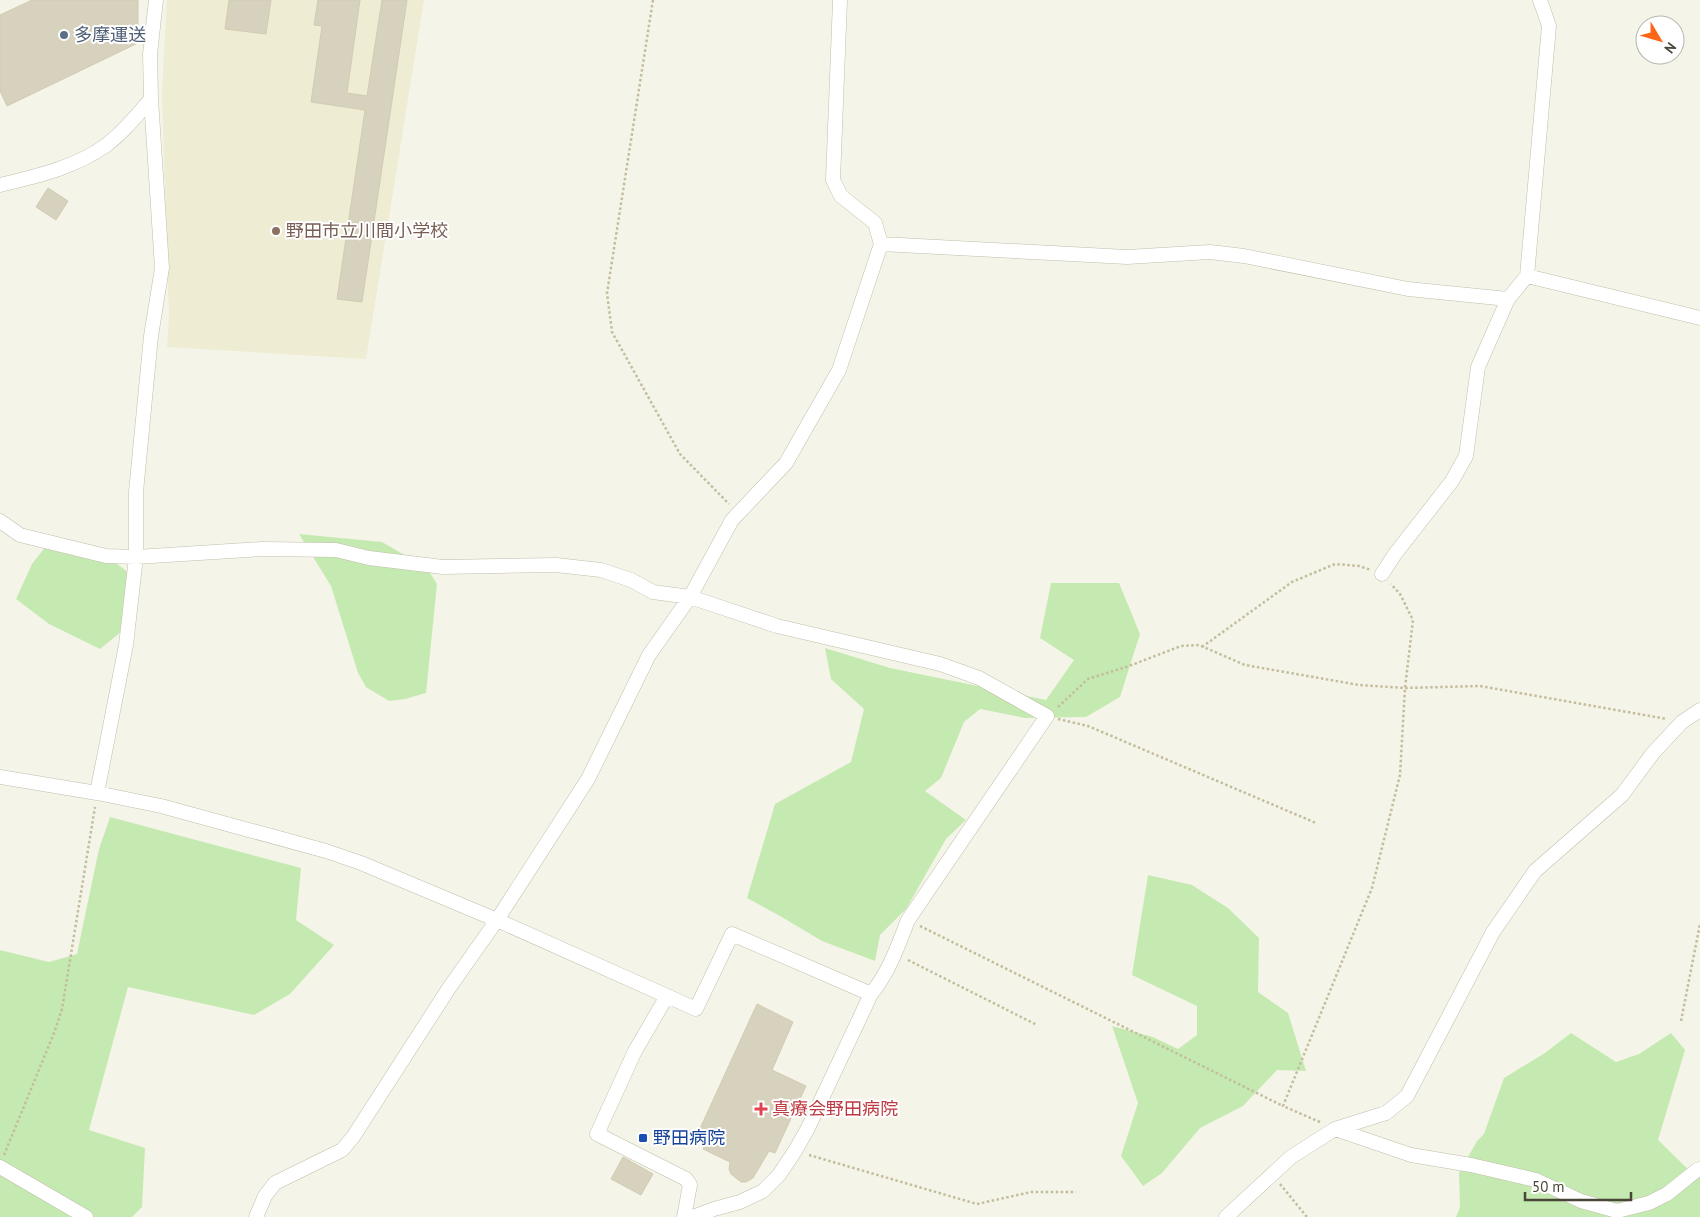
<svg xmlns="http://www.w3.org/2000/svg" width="1700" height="1217" font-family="'PT Sans','Noto Sans JP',sans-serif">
<rect width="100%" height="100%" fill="#f5f4e9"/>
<!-- education -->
<path fill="#eeecd2" d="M167 0H424L366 359 167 347 169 316 162 92Z"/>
<!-- green -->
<path fill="#c5eab1" d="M299 534 382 542 427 568 437 584 426 693 405 699 389 701 366 687 358 673 331 586Z
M50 541 116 563 139 581 121 632 100 649 49 624 16 599 32 564Z
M1051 583H1119L1140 634 1120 697 1086 717 1025 718 980 709 964 722 941 778 925 791 966 820 946 839 906 909 880 935 875 961 822 941 780 916 747 898 775 804 851 762 864 709 831 679 825 648 890 668 1046 700 1074 660 1040 638Z
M110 817 301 868 296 920 334 945 290 994 254 1015 128 987 89 1130 145 1148 142 1207 132 1217H0V950L49 962 77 954 99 849Z
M1148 875 1192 885 1228 908 1259 938 1258 992 1288 1013 1306 1071 1277 1070 1243 1106 1200 1128 1162 1173 1143 1186 1121 1156 1138 1103 1112 1026 1153 1037 1178 1049 1197 1035V1006L1132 975Z
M1571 1033 1616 1062 1639 1054 1671 1033 1685 1050 1658 1140 1696 1177 1700 1176V1217H1456L1460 1207 1459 1173 1477 1141 1484 1134 1504 1078 1545 1053Z"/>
<!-- building -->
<path fill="#d7d2be" stroke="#d2cbb1" d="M32 0H138V43L7 106 0 91V15Z
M229 0H271L266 34 225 29Z
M318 0H360L347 93 367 96 382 0H407L362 302 337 299 365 110 311 102 322 26 314 25Z
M48 188 68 201 56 220 36 207Z
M757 1004 793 1022 772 1070 806 1086 775 1153 769 1151 753 1178 746 1182H741L731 1174 729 1169 730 1162 703 1149 708 1137 698 1133Z
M623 1157 653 1174 641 1195 611 1179Z"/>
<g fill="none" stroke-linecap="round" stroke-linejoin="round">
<!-- street casing -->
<g stroke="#c1beab" stroke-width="15">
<path id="street" d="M0 185C36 176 74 168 105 146 123 133 137 115 151 99
M881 244 1127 257 1210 252 1244 256 1408 289 1508 299
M1527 276 1700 318
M0 521 20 535 106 556 136 557 262 549 336 550 369 558 443 567 556 565 601 570 631 580 653 592 690 597 777 626 940 664 979 678 1047 716 908 920C898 946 889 972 871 994L808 1128 795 1151 779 1175 763 1191 740 1202 714 1209 693 1217
M1382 574 1395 554 1452 481 1466 456 1478 367 1508 299 1527 276 1549 26 1540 0
M0 777 97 793 161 806 326 851 361 863 497 920 696 1009 732 934 871 994
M97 793 126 645 136 557V492L151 336 162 268 151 99 150 54 156 0
M667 996 635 1051 597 1134 686 1179 690 1185 684 1217
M1335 1129 1411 1155 1471 1165 1536 1180 1581 1201 1617 1211 1649 1203 1667 1194 1697 1170 1700 1169
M0 1167 86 1217
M256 1217 265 1196 275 1183 342 1150 353 1137 449 988 497 920 588 779 649 655 690 597 732 520 786 463 839 370 881 244 875 223 841 196 833 180 840 0
M1226 1217 1291 1157 1335 1129 1386 1113 1407 1096 1493 932 1535 871 1622 795 1653 753 1682 722 1700 710"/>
</g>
<!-- path -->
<path stroke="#c3bd9c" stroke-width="2.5" stroke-dasharray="2.5 2.5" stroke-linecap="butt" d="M653 0 607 293 612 332 680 454 729 504
M1202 647 1292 582 1335 564 1359 566 1371 570
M1058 707 1088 679 1129 666 1181 646 1199 645 1245 665 1359 685 1405 688 1480 686 1667 719
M1058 719 1088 726 1316 823
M920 926 1283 1106
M908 960 1037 1025
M1681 1021 1700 924
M1320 1122 1283 1106 1372 888 1400 775 1405 688 1413 620 1400 594 1391 584
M4 1155 54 1033 62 1009 95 807
M809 1155 977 1204 1031 1192H1076
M1280 1184 1307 1217"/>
<!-- street -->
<use href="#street" stroke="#fff" stroke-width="14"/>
</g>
<!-- markers -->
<circle fill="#5c6f8a" stroke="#fff" stroke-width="2" cx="64" cy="35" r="5"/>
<circle fill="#8d6e63" stroke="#fff" stroke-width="2" cx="276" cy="231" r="5"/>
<path fill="#e0444e" stroke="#fff" stroke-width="2" d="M758.5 1101.5h5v5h5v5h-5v5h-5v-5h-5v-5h5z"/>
<rect fill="#1a4fb4" stroke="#fff" stroke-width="2" x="638" y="1133" width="10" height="10" rx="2.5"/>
<g text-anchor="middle" stroke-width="4" stroke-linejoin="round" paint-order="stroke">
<!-- service labels -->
<g font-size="18" fill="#4e5e75" stroke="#fff" text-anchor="start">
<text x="74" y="41">多摩運送</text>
</g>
<!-- education labels -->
<g font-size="18" fill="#785e54" stroke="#fff" text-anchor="start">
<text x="286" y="237">野田市立川間小学校</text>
</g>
<!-- health labels -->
<g font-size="18" fill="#be3a42" stroke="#fff" text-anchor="start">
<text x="772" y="1115">真療会野田病院</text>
</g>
<!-- transit labels -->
<g font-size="18" fill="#164399" stroke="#fff" text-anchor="start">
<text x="653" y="1144">野田病院</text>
</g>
</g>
<!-- north arrow -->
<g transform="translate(1660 40) rotate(128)"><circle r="24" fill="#ffffff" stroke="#b6b5af"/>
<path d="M0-4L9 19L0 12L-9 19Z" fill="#ff6516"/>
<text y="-8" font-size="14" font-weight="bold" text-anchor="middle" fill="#494537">N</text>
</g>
<!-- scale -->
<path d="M1525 1192v8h106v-8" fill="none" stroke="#494537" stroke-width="2.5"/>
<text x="1532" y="1192" font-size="15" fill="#494537" stroke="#ffffff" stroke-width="4" paint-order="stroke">50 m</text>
</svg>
